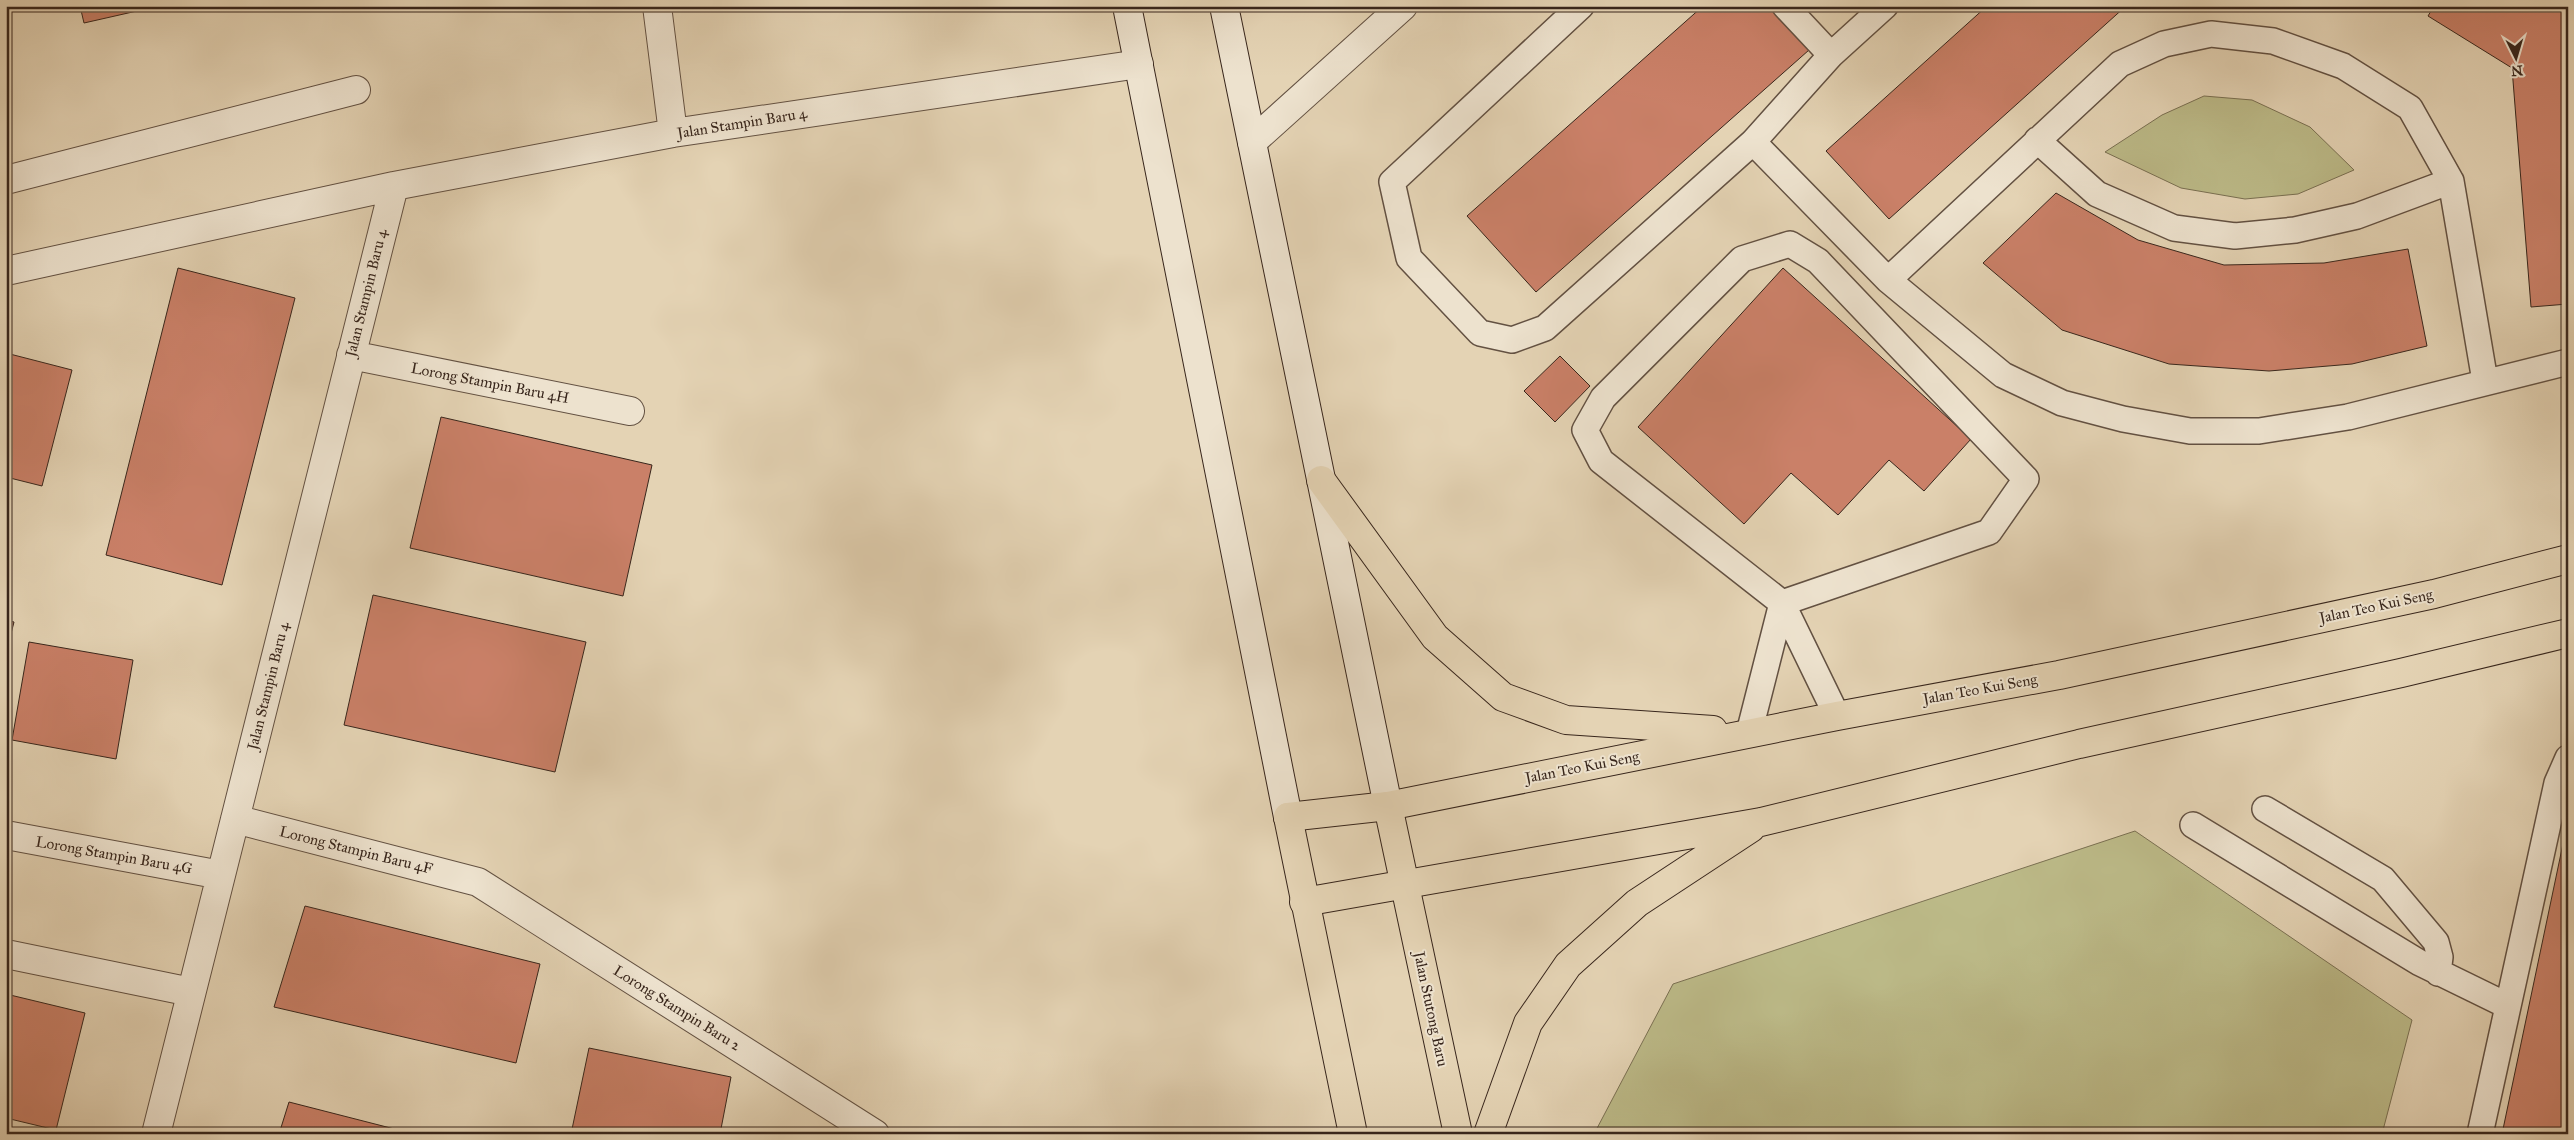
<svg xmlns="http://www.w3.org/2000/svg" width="2574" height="1140" font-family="'IM FELL Great Primer',serif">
<rect width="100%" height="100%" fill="#e4d3b4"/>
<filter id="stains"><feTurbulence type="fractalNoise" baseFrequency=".004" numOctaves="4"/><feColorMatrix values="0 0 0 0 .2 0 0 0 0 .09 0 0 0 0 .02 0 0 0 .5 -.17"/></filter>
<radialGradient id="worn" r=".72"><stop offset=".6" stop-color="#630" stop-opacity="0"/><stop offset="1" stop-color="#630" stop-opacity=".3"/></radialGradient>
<!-- green -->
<path fill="#bcba88" stroke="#7a7052" d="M2204 96 2252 100 2310 127 2354 170 2298 194 2245 199 2181 188 2105 152 2162 115Z
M2135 831 2412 1020 2382 1134H1594L1673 984Z"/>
<!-- building -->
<path fill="#ca8068" stroke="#38261c" d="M80 6H159L84 23Z
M1703 6H1770L1809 50 1536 292 1467 216Z
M1987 6H2126L1889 219 1826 151Z
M2434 6H2568V304L2531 307 2512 68 2428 16Z
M2056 193 2138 240 2224 265 2324 263 2408 249 2427 346 2352 364 2269 371 2169 364 2062 330 1983 263Z
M178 268 295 298 222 585 106 555Z
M1783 268 1971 439 1924 491 1889 460 1838 515 1791 473 1744 524 1638 427Z
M6 353 72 370 42 486 6 477Z
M1560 356 1590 386 1555 422 1524 391Z
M441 417 652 465 623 596 410 548Z
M373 595 586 642 555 772 344 725Z
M6 620 14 622 6 653Z
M29 642 133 660 116 759 12 740Z
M2568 820V1134H2502Z
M305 906 540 964 516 1063 274 1007Z
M6 994 85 1013 56 1130 6 1118Z
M589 1048 731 1077 720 1134H571Z
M289 1102 414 1134H279Z"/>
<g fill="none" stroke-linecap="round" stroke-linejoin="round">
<!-- service casing -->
<g stroke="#635142" stroke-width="28">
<path id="service" d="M1581 6 1392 182 1409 258 1480 333 1512 340 1545 328 1753 142 1831 55 1885 6
M1785 6 1831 55
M2037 140 2097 194 2174 228 2235 236 2295 230 2357 216 2451 181
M1753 142 1888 280 2003 375 2062 403 2123 419 2190 431H2259L2348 417 2568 362
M1888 280 2120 64 2164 44 2211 34 2273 41 2343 66 2410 108 2451 181 2485 381
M1782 603 1989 532 2026 479 1818 261 1790 244 1742 259 1603 398 1585 430 1601 461 1782 603 1837 716
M1749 733 1782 603
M2265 809 2383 879 2436 942 2440 957 2438 973
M2193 825 2420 963 2508 1006
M2480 1134 2557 783 2568 758"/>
</g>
<!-- minor casing -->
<g stroke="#635142" stroke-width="30">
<path id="minor" d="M657 6 673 133
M1252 142 1403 6
M6 180 356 90
M6 271 394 186 673 133 1139 64
M351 355 630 411
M235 819 478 882 875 1134
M6 835 221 875
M6 954 191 992
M156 1134 394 186"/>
</g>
<!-- secondary casing -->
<g stroke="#38261c" stroke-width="30">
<path id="secondary" d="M1127 6 1288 817
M1224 6 1388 806"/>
</g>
<!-- primary casing -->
<g stroke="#38261c" stroke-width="30">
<path id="primary" d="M1388 806 1458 1134
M1288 817 1353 1134"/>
</g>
<!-- trunk casing -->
<g stroke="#38261c" stroke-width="30">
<path id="trunk" d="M1321 480 1435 637 1503 697 1566 720 1713 730
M1288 817 1388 806 1837 716 2059 675 2434 594 2568 559
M1304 902 1761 822 2079 744 2401 673 2568 633
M1488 1134 1528 1023 1568 965 1637 903 1751 828"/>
</g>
<!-- service -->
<use href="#service" stroke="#ede2ce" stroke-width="25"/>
<!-- minor -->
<use href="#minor" stroke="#ede2ce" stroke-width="28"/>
<!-- secondary -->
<use href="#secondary" stroke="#ede2ce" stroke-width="28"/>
<!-- primary -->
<use href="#primary" stroke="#e4d3b4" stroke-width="28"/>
<!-- trunk -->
<use href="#trunk" stroke="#e4d3b4" stroke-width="28"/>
</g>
<g text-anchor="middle" stroke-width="4" stroke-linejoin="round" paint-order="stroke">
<!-- street labels -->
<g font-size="15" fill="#38261c" stroke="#ede2ce">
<text transform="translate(742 123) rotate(-9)" y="5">Jalan Stampin Baru 4</text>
<text transform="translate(366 293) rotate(-76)" y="5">Jalan Stampin Baru 4</text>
<text transform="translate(490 383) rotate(11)" y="5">Lorong Stampin Baru 4H</text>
<text transform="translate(2376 606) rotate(-12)" y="5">Jalan Teo Kui Seng</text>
<text transform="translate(268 686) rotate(-76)" y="5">Jalan Stampin Baru 4</text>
<text transform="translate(1980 689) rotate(-10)" y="5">Jalan Teo Kui Seng</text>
<text transform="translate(1582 767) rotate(-11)" y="5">Jalan Teo Kui Seng</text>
<text transform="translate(356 850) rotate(14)" y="5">Lorong Stampin Baru 4F</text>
<text transform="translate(114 855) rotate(10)" y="5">Lorong Stampin Baru 4G</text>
<text transform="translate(677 1008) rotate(32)" y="5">Lorong Stampin Baru 2</text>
<text transform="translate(1431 1009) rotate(78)" y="5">Jalan Stutong Baru</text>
</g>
</g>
<!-- margin -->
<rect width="2574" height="1140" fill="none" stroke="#e4d3b4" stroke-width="25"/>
<rect x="8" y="8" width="2559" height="1125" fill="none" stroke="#38261c" stroke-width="2.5"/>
<rect x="12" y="12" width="2549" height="1115" fill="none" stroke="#38261c"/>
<!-- north arrow -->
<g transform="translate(2516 58) rotate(175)" stroke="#ede2ce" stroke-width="4" paint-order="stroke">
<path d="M0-4L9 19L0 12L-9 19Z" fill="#38261c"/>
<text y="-8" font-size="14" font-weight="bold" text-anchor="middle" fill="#38261c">N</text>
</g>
<rect width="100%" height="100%" filter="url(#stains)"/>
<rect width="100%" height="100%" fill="url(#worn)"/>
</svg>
